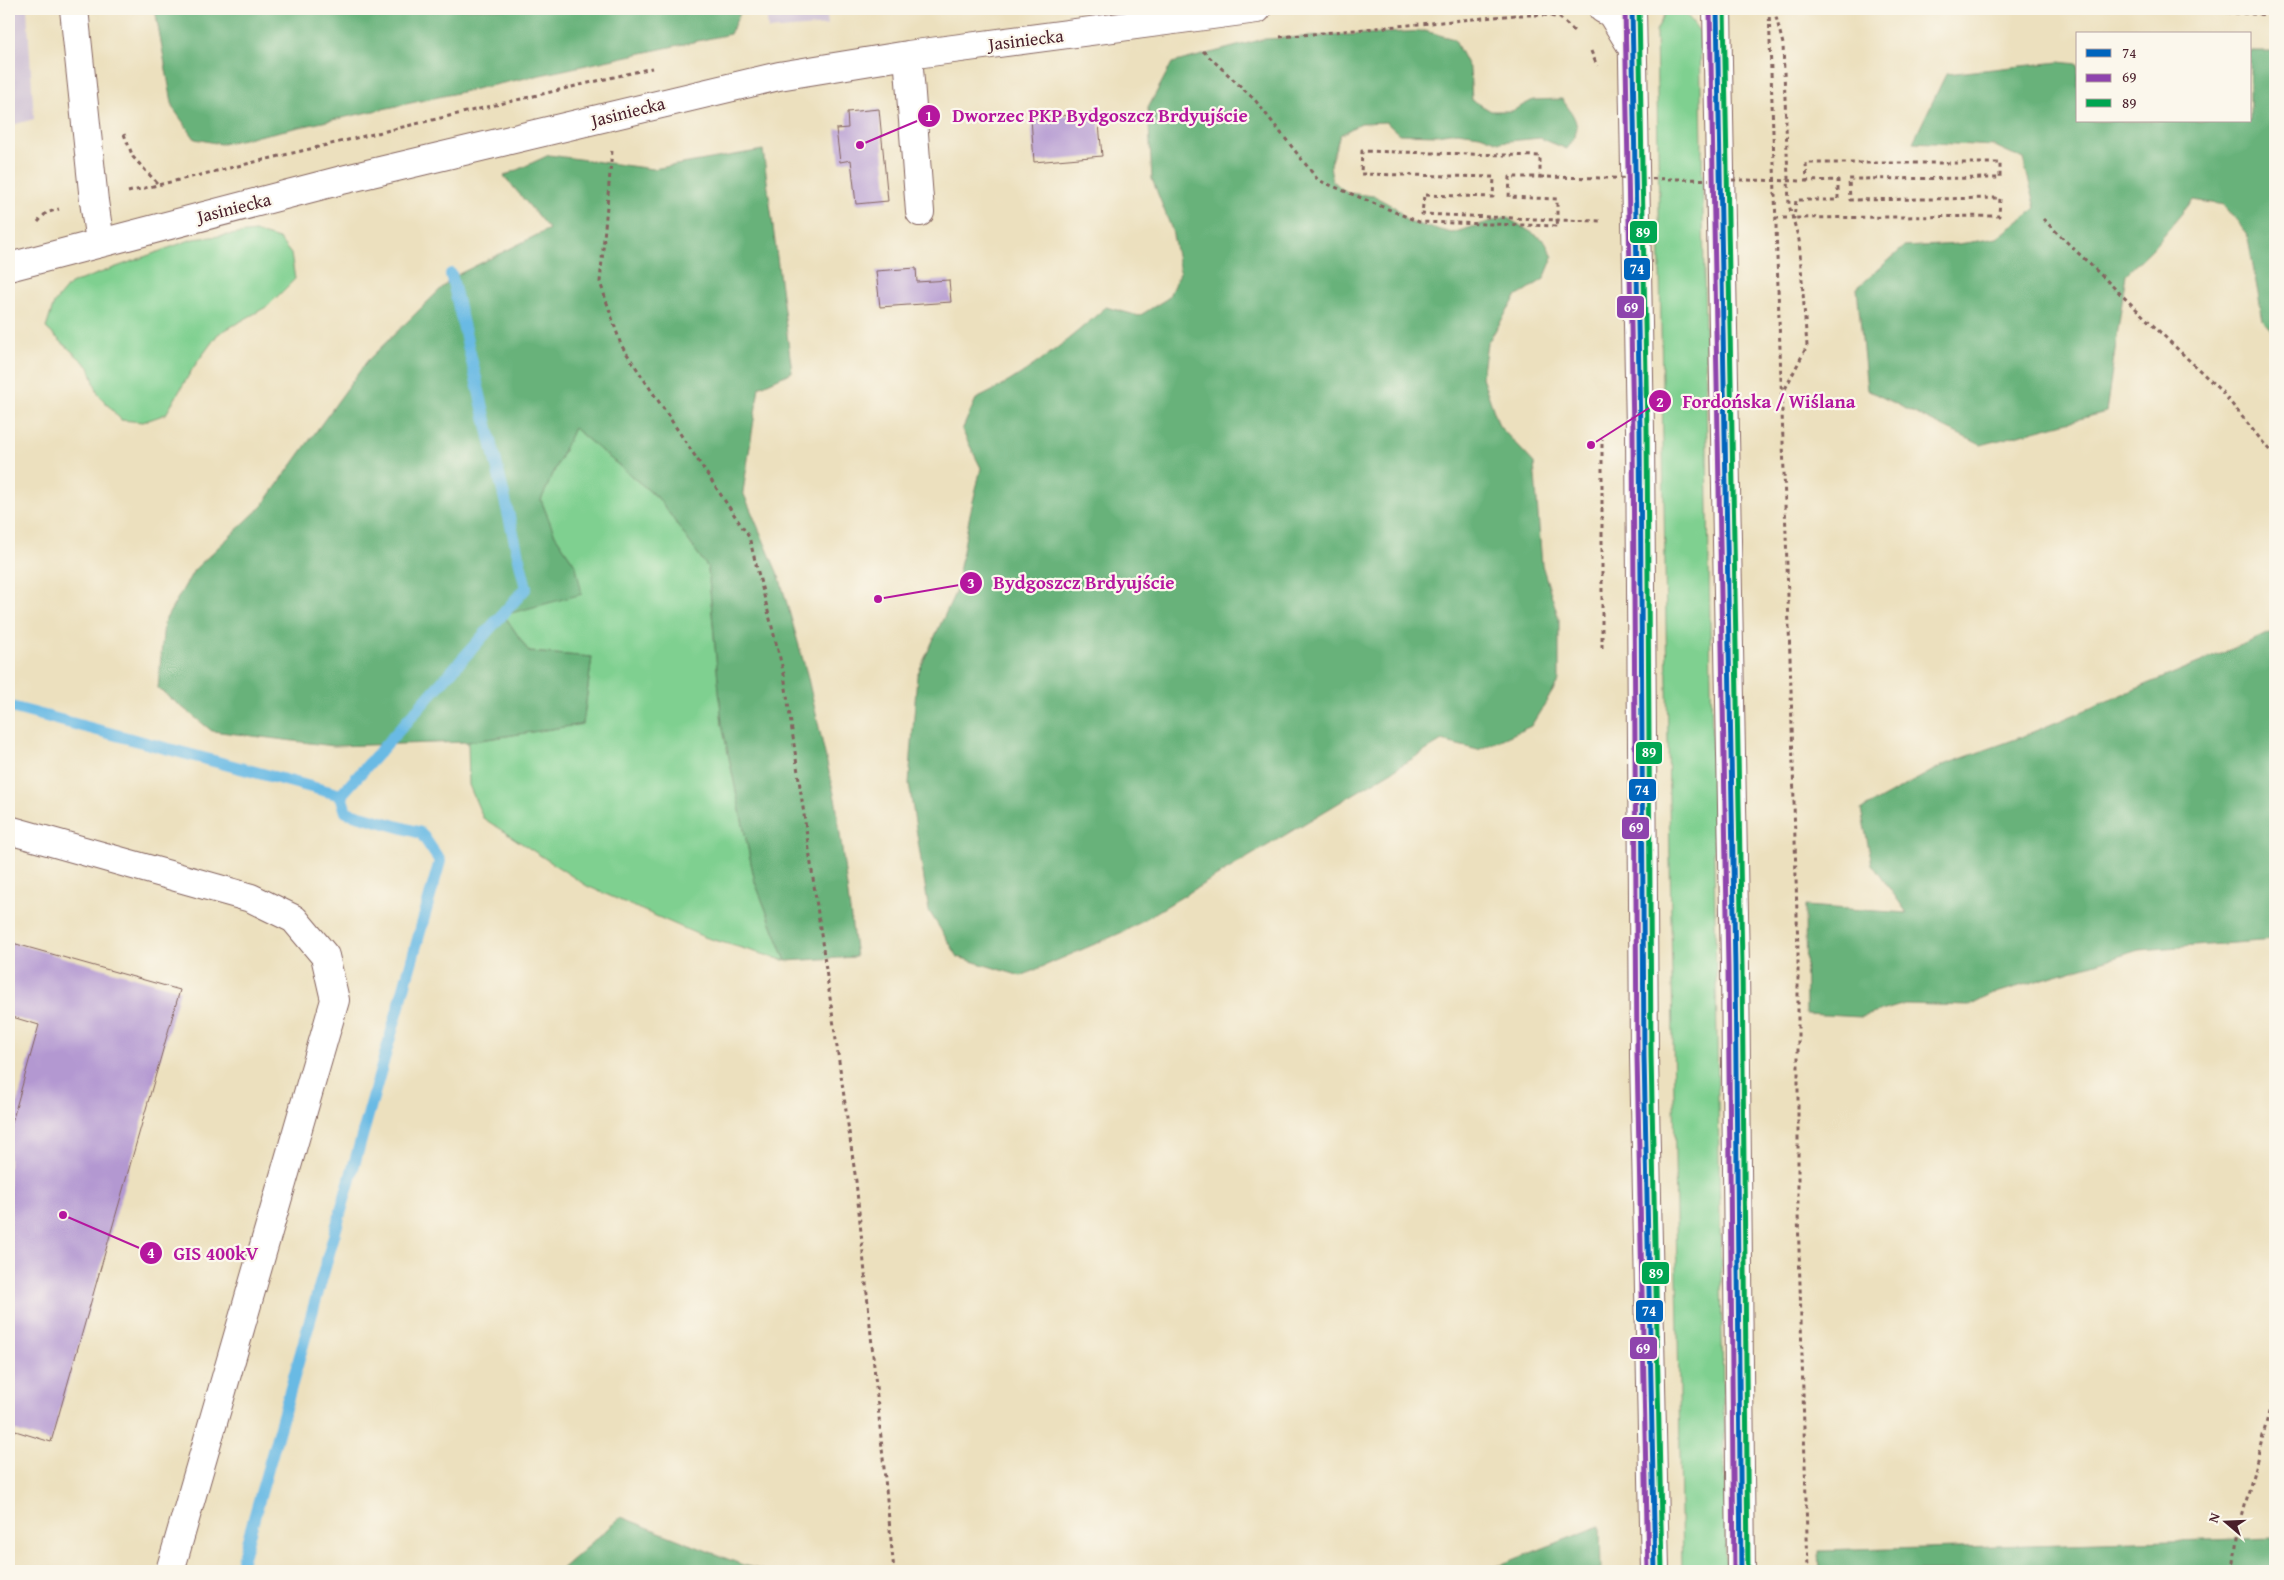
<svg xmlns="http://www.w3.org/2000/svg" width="2284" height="1580" font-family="'Gentium Book Plus',serif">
<rect width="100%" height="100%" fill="#fbf7ec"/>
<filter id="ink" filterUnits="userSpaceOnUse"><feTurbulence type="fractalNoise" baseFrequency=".02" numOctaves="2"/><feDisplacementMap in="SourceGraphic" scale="10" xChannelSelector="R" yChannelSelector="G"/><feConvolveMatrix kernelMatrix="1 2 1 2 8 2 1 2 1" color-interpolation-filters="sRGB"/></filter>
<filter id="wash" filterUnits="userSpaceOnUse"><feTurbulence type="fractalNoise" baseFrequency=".0096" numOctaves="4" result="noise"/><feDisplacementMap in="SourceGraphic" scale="20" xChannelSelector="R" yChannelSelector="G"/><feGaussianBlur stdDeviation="1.12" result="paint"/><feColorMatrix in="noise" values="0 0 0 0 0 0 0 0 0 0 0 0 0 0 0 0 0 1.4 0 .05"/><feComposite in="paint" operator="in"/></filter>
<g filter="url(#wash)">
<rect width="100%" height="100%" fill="#ece0be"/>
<!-- industrial -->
<path fill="#ccbed3" d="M9 9H27L34 119 9 126Z
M766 9H826L828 25 768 30Z"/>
<!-- green -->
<path fill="#7fd090" stroke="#64785e" d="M1671 9C1686 9 1691 21 1700 32L1726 1571H1682L1656 32 1665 13Z
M255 232 279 239 291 254 295 279 268 306 218 334 193 368 166 414 143 422 121 420 98 394 89 367 46 328 54 303 70 284 193 239Z
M574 428 659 499 708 568 722 724 755 882 786 961 704 937 587 886 483 818 469 785 468 742 583 724 592 657 529 652 504 615 576 566 555 535 541 500Z"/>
<!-- forest -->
<path fill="#67b27a" stroke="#586852" d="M155 9H742L730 34 221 144 195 139 173 108Z
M1425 31 1454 39 1470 70 1472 100 1491 111H1512L1533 100 1562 99C1577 120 1583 127 1567 149L1540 138 1499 142 1480 135 1457 132 1436 135 1399 134 1386 122 1361 123 1340 135 1330 164 1332 180 1347 193 1374 196 1396 208 1408 222 1452 233 1506 217 1544 240 1553 257 1544 279 1516 297 1487 344 1482 377 1499 426 1534 463 1542 565 1559 619V681L1531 726 1478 750 1442 741 1125 931 1021 976 958 957 929 911 909 784 917 675 955 593 970 514 981 468 962 430 976 399C1024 377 1067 341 1106 307L1139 316 1168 298 1180 272 1172 230 1152 179 1148 108 1172 63 1264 39Z
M2250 51H2275V334L2263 321 2247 233 2224 205 2193 200 2152 249 2126 274 2106 412 1981 445 1867 390 1857 288 1904 247 1959 244 1997 238 2036 208 2023 159 1995 146 1913 142 1946 74 2059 62 2078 64V121H2250Z
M763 150 792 372 759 387 743 492 780 579 807 674 836 803 856 957 786 961 755 882 722 724 708 568 659 499 574 428 541 500 555 535 576 566 582 594 504 615 529 652 592 657 583 724 468 742 334 746 212 731 158 688 164 622 194 570 262 506 367 361 453 277 549 229 504 176 549 155 653 169Z
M2275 631V940L2140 950 1993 994 1969 1006 1905 1004 1861 1017 1806 1014 1805 906 1907 913 1872 864 1861 810 1943 765 2016 739Z
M621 1517 743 1565 765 1571H559Z
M1600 1526 1601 1571H1484Z
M2275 1538V1571H1820L1819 1551Z"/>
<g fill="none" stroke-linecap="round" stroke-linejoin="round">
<!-- stream -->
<path stroke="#69bae4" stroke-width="12" d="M11 707 341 795
M239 1571 440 861 421 833 346 812 341 795 526 588 451 274"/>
</g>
<g id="blocks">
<!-- building -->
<path fill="#b398d1" d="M879 109 888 201 856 204 851 160 840 162 836 129 848 128 847 112Z
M1098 113 1102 156 1034 162 1031 118Z
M916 268 917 282 949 280 951 302 880 307 876 271Z
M9 942 180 990 51 1442 9 1429V1133L39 1025 9 1016Z"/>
</g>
</g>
<g filter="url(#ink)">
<use href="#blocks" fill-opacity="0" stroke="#83635e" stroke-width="1"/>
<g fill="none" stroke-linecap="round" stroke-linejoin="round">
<!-- minor casing -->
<g stroke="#83635e" stroke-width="30">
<path id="minor" d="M74 9 94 201 100 242
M1603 9 1611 13 1633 49
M908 55 920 212
M9 267 342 180 779 76 908 55 1257 9
M9 830 251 898 294 919 325 956 335 1000 170 1571"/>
</g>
<!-- major casing -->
<g stroke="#83635e" stroke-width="30">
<path id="major" d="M1632 9 1640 430 1644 1056 1655 1571
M1717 9 1735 966 1741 1571"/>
</g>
<!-- path -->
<path stroke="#83635e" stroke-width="3" stroke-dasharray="4 4" stroke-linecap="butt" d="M1561 9 1560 18 1574 31
M1769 9 1791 689 1798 953V1213L1808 1571
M1774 9 1783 44 1789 205 1799 240 1807 346 1781 397
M2155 9 2275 15
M1280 37 1516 15H1544L1560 18
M1203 51 1255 100 1318 180 1419 222 1558 226 1557 220 1422 214 1424 195 1493 197 1494 177 1361 174 1362 151 1540 156V177H1510L1509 197 1557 199V220L1602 221
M1591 51 1597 66
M124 134 133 157 158 184
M612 151 600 282 621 345 749 537 784 674 856 1181 894 1571
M128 192 652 68
M1775 218H1794L1796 200H1838V180L1807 181 1806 163H2000V178L1849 179 1850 200 2000 198 1999 216 1794 218
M2043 219 2222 392 2275 457
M38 222 46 213 59 209
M1602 648V439
M2233 1571 2237 1537 2275 1389"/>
<!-- minor -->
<use href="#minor" stroke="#fff" stroke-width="28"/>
<!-- major -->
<use href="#major" stroke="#fff" stroke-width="28"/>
<!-- path-bridge -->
<path stroke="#83635e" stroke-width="3" stroke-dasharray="4 4" stroke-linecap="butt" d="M1540 177 1807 181"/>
<!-- bus-1 casing -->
<g stroke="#fbf7ec" stroke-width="9">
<path id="bus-1" d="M1632 9 1640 430 1644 1056 1655 1571
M1717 9 1735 966 1741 1571"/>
</g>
<!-- bus-2 casing -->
<g stroke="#fbf7ec" stroke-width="9">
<path id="bus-2" d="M1625 9 1633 430 1637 1056 1648 1571
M1710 9 1728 966 1734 1571"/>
</g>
<!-- bus-3 casing -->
<g stroke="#fbf7ec" stroke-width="9">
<path id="bus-3" d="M1639 9 1647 430 1651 1056 1662 1571
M1724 9 1742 966 1748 1571"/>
</g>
<!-- bus-1 -->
<use href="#bus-1" stroke="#0065bd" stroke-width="5"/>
<!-- bus-2 -->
<use href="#bus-2" stroke="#8e44ad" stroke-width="5"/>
<!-- bus-3 -->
<use href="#bus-3" stroke="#00a651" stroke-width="5"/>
</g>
</g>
<g text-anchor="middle" stroke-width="4.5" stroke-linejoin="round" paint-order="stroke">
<!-- street labels -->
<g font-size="18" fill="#4a1f2b" stroke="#fbf7ec">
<text transform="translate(1026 40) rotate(-7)" y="6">Jasiniecka</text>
<text transform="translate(628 112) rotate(-14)" y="6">Jasiniecka</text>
<text transform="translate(234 208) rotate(-14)" y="6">Jasiniecka</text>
</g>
</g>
<!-- callouts -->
<path fill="none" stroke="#b5179e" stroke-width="2" d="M860 145L929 116M1591 445L1660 401M878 599L971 583M63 1215L151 1253"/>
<g fill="#b5179e" stroke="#fbf7ec" stroke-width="2">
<circle cx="860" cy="145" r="5"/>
<circle cx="1591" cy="445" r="5"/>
<circle cx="878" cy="599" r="5"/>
<circle cx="63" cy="1215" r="5"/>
<circle cx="929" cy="116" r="12"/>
<circle cx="1660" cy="401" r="12"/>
<circle cx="971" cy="583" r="12"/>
<circle cx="151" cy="1253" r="12"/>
</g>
<g font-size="15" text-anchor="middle" font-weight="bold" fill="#fff">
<text x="929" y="121">1</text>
<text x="1660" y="407">2</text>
<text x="971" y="588">3</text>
<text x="151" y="1258">4</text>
</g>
<g font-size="19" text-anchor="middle" font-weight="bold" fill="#b5179e" stroke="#fbf7ec" stroke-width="4.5" stroke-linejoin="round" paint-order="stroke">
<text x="1100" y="122">Dworzec PKP Bydgoszcz Brdyujście</text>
<text x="1769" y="408">Fordońska / Wiślana</text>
<text x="1084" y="589">Bydgoszcz Brdyujście</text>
<text x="216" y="1260">GIS 400kV</text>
</g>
<g stroke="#fbf7ec" stroke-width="2">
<rect x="1629" y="220" width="29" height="24" rx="5" fill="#00a651"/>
<rect x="1623" y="257" width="28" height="24" rx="5" fill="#0065bd"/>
<rect x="1616" y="295" width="29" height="24" rx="5" fill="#8e44ad"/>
<rect x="1635" y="741" width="28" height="24" rx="5" fill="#00a651"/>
<rect x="1628" y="778" width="29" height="24" rx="5" fill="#0065bd"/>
<rect x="1621" y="816" width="29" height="24" rx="5" fill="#8e44ad"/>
<rect x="1641" y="1261" width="29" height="24" rx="5" fill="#00a651"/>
<rect x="1635" y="1299" width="29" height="24" rx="5" fill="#0065bd"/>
<rect x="1629" y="1336" width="29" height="24" rx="5" fill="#8e44ad"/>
</g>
<g font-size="14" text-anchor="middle" font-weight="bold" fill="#fff">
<text x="1643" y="237">89</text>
<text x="1637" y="274">74</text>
<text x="1631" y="312">69</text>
<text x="1649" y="757">89</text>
<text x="1642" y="795">74</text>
<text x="1636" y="832">69</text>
<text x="1656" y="1278">89</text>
<text x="1649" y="1316">74</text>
<text x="1643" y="1353">69</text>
</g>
<!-- margin -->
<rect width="2284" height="1580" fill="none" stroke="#fbf7ec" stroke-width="30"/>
<!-- legend -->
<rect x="2076" y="32" width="175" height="90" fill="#fbf7ec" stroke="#b4a19f"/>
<rect x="2086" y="49" width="25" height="8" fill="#0065bd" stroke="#b4a19f"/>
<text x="2122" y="58" font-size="15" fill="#4a1f2b">74</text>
<rect x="2086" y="74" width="25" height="8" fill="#8e44ad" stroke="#b4a19f"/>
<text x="2122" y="82" font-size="15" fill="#4a1f2b">69</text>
<rect x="2086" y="99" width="25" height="8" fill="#00a651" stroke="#b4a19f"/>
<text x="2122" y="108" font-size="15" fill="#4a1f2b">89</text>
<!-- north arrow -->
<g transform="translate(2226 1522) rotate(289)" stroke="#fbf7ec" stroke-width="4" paint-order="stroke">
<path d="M0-4L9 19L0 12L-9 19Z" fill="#4a1f2b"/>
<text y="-8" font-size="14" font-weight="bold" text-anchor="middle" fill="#4a1f2b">N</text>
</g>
</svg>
